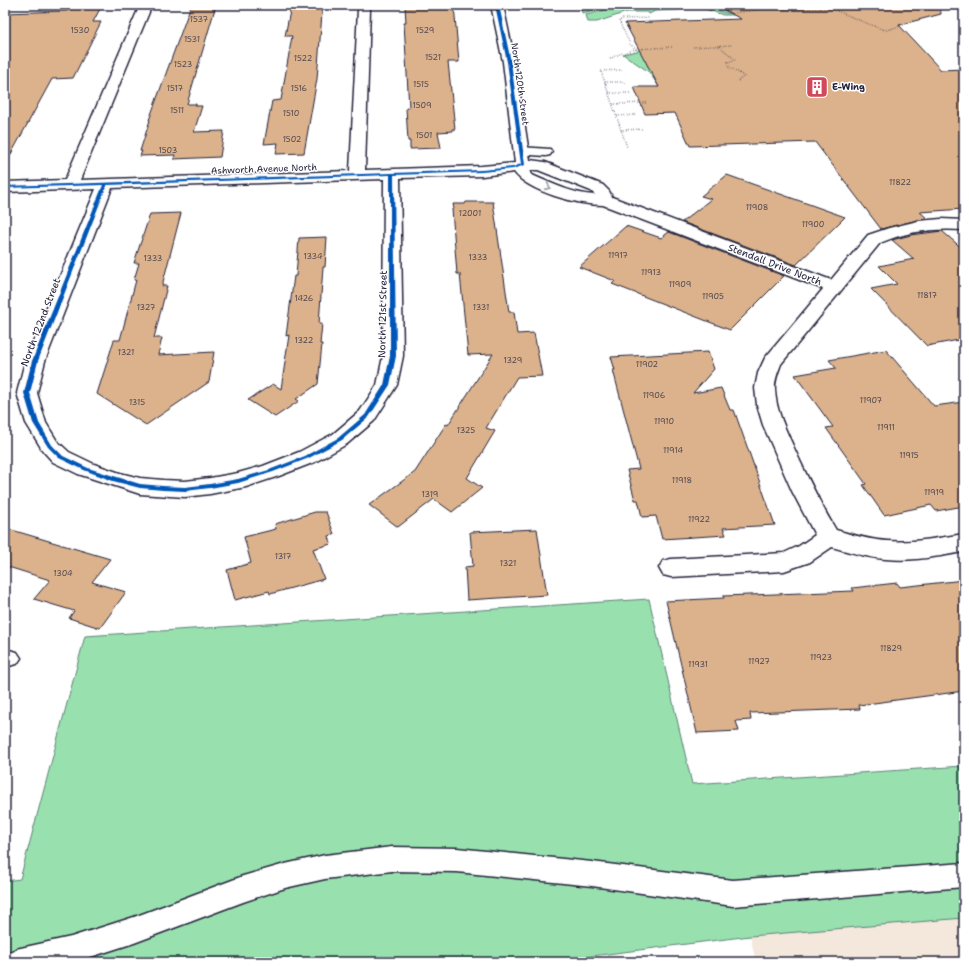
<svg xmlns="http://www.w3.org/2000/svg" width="969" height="967" font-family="'Shantell Sans',sans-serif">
<rect width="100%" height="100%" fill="#fff"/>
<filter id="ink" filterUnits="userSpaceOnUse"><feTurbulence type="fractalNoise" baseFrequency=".025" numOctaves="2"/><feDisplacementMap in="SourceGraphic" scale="8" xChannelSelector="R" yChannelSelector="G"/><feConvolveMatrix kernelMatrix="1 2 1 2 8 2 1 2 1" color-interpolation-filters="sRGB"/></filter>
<g filter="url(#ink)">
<!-- built -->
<path fill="#f4e8dc" d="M964 918V962H756L750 936Z"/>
<!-- green -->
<path fill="#98e1af" stroke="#5d8275" d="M590 5H617L582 13 581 8Z
M624 5H704L722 12 737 15H723L700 7 681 9 678 10 655 11 649 14 648 12H627L597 22H588L586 15Z
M642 50 661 87H659L649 72 623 54Z
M649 599 692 784 964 766V918L750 936 544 962H5V881L20 879 85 636Z"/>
<!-- building -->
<path fill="#dbb28c" stroke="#22223b" d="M71 5H102L93 22H101L73 78 52 79 5 165V13L67 11Z
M191 5H216L187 104H196V106H202L194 132 224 131 220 157 174 159 175 155 140 156 142 151H140L150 120H149Z
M320 5 322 13 317 79 304 153 276 154 278 143 264 144 272 101 281 100 292 36H285L291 6Z
M419 5H454L459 62H448L455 129H452L453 131 438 132 441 148 410 149V141H408L406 108H409L404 23H406L405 6Z
M715 5H940L941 14 899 25 941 70 964 69V209L920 212 928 219 918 220 881 229 815 142 690 146 675 113 645 114 634 87H659L625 23 741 19Z
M727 175 845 217 796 265 682 222 711 199 701 196Z
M466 202H493L509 312H514L517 334 534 333 542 376 517 377 486 428 495 431 467 478 482 488 452 512 434 499 398 527 369 505 415 472 446 424 448 425 493 354 468 355 460 274H457L452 209H454L453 204H465Z
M181 213 162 286H167L154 338H162L158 355 214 352 209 382 146 425 97 394 114 340H120L136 280H134L139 263H134L150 214Z
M626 226 661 238 669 232 784 276 730 330 612 284 615 281 579 267Z
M942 231 964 250V339L927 346 871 289 897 284 879 266 914 259 892 240 911 235Z
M327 237 325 267H323L319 324H322L320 344H322L318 384 296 399 299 401 275 417 248 400 273 384 281 389 289 335 286 336 294 276H296L299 238Z
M886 350 934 406 964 402V506L936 511 931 505 884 515 863 485 866 484 826 428 833 427 795 375 836 368 829 360Z
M708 352 714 369 693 393 721 388 730 410H734L775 525 723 528 726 535 662 539 656 516 642 517 638 500H635L627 470 639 469 613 370H615L611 357Z
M315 512H326L334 534 329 536 331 544 313 549 324 579 270 594 269 591 235 600 227 570 251 563 244 537 276 529 275 524Z
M5 528 110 559 92 582 126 592 100 628 69 618 74 611 34 599 50 580 5 566Z
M537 529 547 595 467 600 465 567 473 566 470 532Z
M964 580V691L859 705 860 709 750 713 751 720 736 721 739 731 697 733 666 601 724 598 723 596 854 591 852 588 897 583 900 587Z"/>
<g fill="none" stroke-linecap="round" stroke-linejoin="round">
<!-- service casing -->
<g stroke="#22223b" stroke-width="3">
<path id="service" d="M520 147 550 149 552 152 550 155 546 156 516 154 514 151 516 148Z
M5 649 17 652 21 658 17 664 5 667Z
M392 847 457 848 592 862 733 880 964 863V887L733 906 592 886 457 872 392 871 325 879 285 888 243 902 134 943 75 962H5L7 953 16 949 71 937 134 917 243 876 285 864 325 855Z"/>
</g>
<!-- minor casing -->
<g stroke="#22223b" stroke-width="3">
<path id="minor" d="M140 5H152L80 180 350 171 358 9 360 7H368L370 9 365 170 482 166 515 163 503 62 491 5H503L515 62 530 160 545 162 603 185 609 191 612 197 831 280 868 235 889 228 918 221 941 219 964 220V230C935 228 907 231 880 243L781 364C778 372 774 381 775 390 776 411 786 430 794 448 807 476 820 504 836 530 853 535 870 540 887 541 913 543 939 538 964 534V552C939 556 912 562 886 559 868 558 850 552 832 547L810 562 784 571 671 577 663 575 659 568 663 561 671 559 784 553 799 546 815 535 792 491 763 425 757 405 755 388 758 373 765 358 823 289 603 205C579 205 528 192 514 172L482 176 400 178 403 356 397 385 374 421 347 444 315 462 279 476 246 487 210 494 185 497 140 494 78 474 53 462 43 451 26 423 17 393 25 361 96 189 5 192V182L65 180ZM530 170H538L591 191 595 195C573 194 553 184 532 175ZM384 179 383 356 377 385 360 411 333 434 299 452 263 466 238 473 210 478 185 481 163 480 140 478 120 473 94 464 69 452 57 441 46 423 37 393 45 361 112 188Z"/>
</g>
<!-- path -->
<path stroke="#22223b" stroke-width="1.5" stroke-dasharray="0.5 2" stroke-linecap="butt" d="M707 5 731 13 765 9 830 8 881 29 887 30 906 24
M720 46C725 52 730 54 735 60L728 62 729 67 744 76 737 82
M693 47 732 45
M636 49 630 44 619 21 623 19 649 18
M617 55 636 49 673 47
M610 59 615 56
M622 70 601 71 627 147
M605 82H626
M609 93H630
M613 104 648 103
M617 116 637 115
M621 130 642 129"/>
<!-- service -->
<use href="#service" fill="#fff" fill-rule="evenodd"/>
<!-- minor -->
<use href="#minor" fill="#fff" fill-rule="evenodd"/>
<!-- cycleway casing -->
<g stroke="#fff" stroke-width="2">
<path id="cycleway" d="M495 5H499L511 62 525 165 513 169 482 172 394 175 396 356 390 385 369 417 342 440 309 458 273 472 238 483 210 488 185 491 163 490 140 488 113 481 84 470 59 458 48 447 33 423 24 393 32 361 103 185 5 188V186L482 170 513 167 521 164 507 62ZM390 175V356L384 385 365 415 338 438 305 456 269 470 238 479 210 484 185 487 163 486 140 484 117 477 88 468 63 456 52 445 39 423 30 393 38 361 107 185Z"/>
</g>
<!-- cycleway -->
<use href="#cycleway" fill="#0057b8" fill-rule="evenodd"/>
</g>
<!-- one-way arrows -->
<defs><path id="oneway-chevron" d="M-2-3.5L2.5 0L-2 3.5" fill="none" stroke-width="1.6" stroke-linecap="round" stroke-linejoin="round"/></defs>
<use stroke="#9c9ca7" href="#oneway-chevron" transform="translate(548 187) rotate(22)"/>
</g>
<!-- icons -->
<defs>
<g id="building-square" transform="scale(1.15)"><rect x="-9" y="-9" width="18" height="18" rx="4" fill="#d1495b" stroke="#fff"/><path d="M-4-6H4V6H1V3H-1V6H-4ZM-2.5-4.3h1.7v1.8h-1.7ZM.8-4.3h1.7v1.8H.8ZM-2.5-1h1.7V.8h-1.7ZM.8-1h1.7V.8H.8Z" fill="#fff"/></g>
</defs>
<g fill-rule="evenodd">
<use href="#building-square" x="817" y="87"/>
</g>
<g text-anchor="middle" stroke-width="3" stroke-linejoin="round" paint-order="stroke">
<!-- number labels -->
<g font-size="8" fill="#50464f">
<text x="199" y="22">1537</text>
<text x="80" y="33">1530</text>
<text x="425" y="33">1529</text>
<text x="192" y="42">1531</text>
<text x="433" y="60">1521</text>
<text x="303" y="61">1522</text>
<text x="183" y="67">1523</text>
<text x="421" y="87">1515</text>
<text x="175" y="91">1517</text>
<text x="299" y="91">1516</text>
<text x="422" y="108">1509</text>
<text x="177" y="113">1511</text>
<text x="291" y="116">1510</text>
<text x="424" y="138">1501</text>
<text x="292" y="142">1502</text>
<text x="168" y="153">1503</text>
<text x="900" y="185">11822</text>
<text x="757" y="210">11908</text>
<text x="470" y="216">12001</text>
<text x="813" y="227">11900</text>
<text x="618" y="258">11917</text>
<text x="313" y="259">1334</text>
<text x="478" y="260">1333</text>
<text x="153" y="261">1333</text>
<text x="651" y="275">11913</text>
<text x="680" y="287">11909</text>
<text x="927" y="298">11817</text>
<text x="713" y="299">11905</text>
<text x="304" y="301">1426</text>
<text x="146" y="310">1327</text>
<text x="481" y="310">1331</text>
<text x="304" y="343">1322</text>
<text x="126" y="355">1321</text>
<text x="513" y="363">1329</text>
<text x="647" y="367">11902</text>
<text x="654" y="398">11906</text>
<text x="871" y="403">11907</text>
<text x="137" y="405">1315</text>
<text x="664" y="424">11910</text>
<text x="886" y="430">11911</text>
<text x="466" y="433">1325</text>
<text x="673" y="453">11914</text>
<text x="909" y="458">11915</text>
<text x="682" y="483">11918</text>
<text x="934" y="495">11919</text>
<text x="430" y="497">1319</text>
<text x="699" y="522">11922</text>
<text x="283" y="559">1317</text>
<text x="508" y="566">1321</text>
<text x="63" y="576">1304</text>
<text x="891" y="651">11829</text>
<text x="821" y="660">11923</text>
<text x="759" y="664">11927</text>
<text x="698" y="667">11931</text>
</g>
<!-- far-street labels -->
<g font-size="9" fill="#22223b" stroke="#fff">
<text transform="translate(520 84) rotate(82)" y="3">North 120th Street</text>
<text transform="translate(264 169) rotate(-2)" y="3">Ashworth Avenue North</text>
</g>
<!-- far-poi labels -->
<g font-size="9" font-weight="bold" fill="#22223b" stroke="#fff" text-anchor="start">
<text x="832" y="90">E-Wing</text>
</g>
<!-- street labels -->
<g font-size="10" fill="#22223b" stroke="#fff">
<text transform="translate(775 264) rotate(21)" y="4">Stendall Drive North</text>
<text transform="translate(382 314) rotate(-89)" y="4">North 121st Street</text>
<text transform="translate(40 322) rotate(-69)" y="4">North 122nd Street</text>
</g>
</g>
<!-- margin -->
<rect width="969" height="967" fill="none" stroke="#fff" stroke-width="20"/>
<rect x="10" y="10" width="949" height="947" fill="none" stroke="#22223b" stroke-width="1.5" filter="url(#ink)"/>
</svg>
